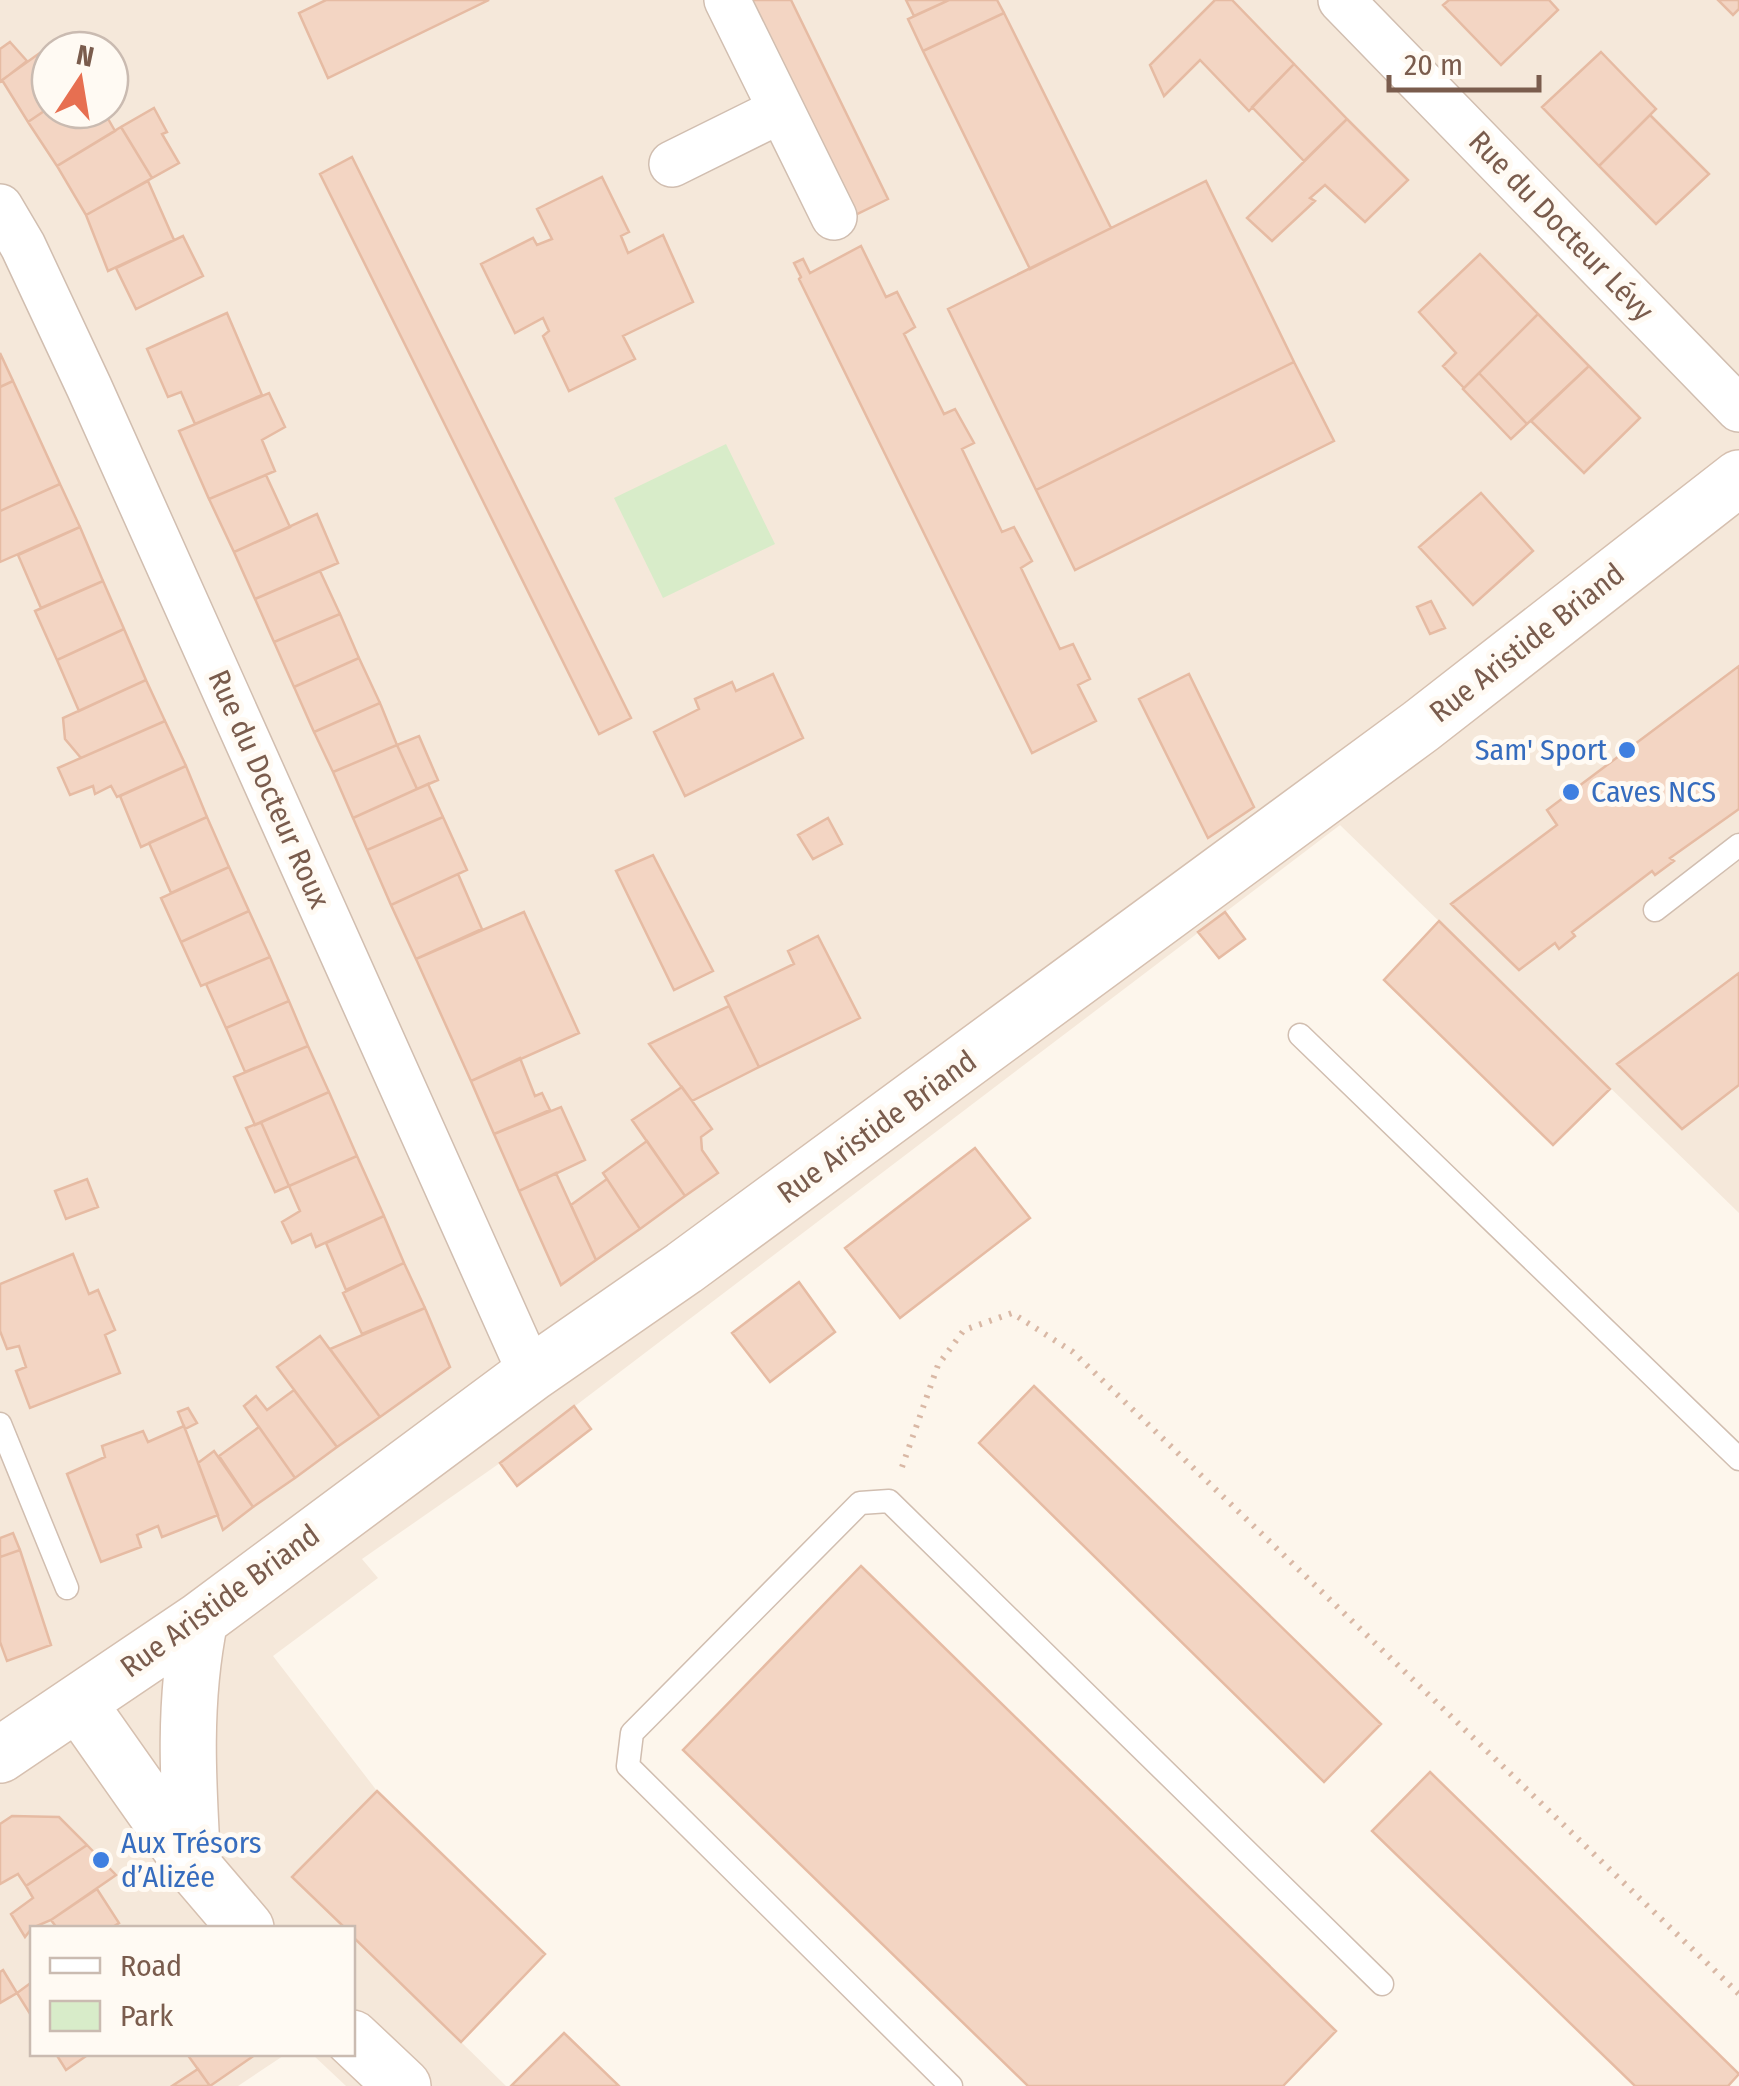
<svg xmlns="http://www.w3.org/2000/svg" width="1739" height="2086" font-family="'Fira Sans Condensed',sans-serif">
<rect width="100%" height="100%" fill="#fdf6ec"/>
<!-- residential -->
<path fill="#f5e8da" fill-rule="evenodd" d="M0 0H1739V1213L1340 825 500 1463 362 1559 378 1578 273 1656 377 1791 292 1877 345 1928H32V2054H286L238 2086H0ZM50 50H110V110H50Z
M353 1936 506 2086H346L312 2054H352Z"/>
<!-- green -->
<path fill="#d8ecc9" d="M726 444 775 544 663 598 614 498Z"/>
<!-- building -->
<path fill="#f3d5c3" stroke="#e6bba3" stroke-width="2.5" d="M326 0H489L328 78 299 13Z
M748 0H791L888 199 853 216Z
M906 0H949L914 16Z
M949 0H997L1004 13 923 51 908 19Z
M1215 0H1232L1294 64 1249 111 1200 60 1164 96 1150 65Z
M1449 0H1549L1558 10 1501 65 1443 5Z
M1718 0H1739V9L1733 15Z
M1004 13 1111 228 1030 269 923 51Z
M65 35 75 50H50V107L28 122 2 80Z
M10 42 27 61 0 82V49Z
M1601 52 1656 109 1599 166 1542 107Z
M1294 64 1347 119 1304 161 1252 107Z
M50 107V110H103L115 131 57 166 28 122Z
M154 108 167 132 162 134 179 163 152 178 121 127Z
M1650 115 1709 174 1656 224 1599 166Z
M1347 119 1408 180 1365 222 1325 185 1310 198 1315 201 1272 241 1247 218Z
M121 127 152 178 86 215 57 166Z
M352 157 631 718 599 734 320 174Z
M602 177 629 232 621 236 628 253 663 235 693 302 623 336 635 359 569 391 543 336 549 331 543 318 515 333 481 264 533 238 537 245 552 239 537 209Z
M148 181 174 240 108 271 86 215Z
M1206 181 1294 362 1036 490 948 309Z
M183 236 203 276 136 309 116 268Z
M861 246 886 297 897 292 915 327 904 334 944 414 955 409 974 443 962 449 1002 532 1014 527 1032 561 1021 568 1060 649 1073 644 1090 679 1078 685 1096 721 1032 753 799 279 801 277 794 263 803 259 810 273Z
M1480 254 1538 314 1464 388 1443 366 1456 353 1419 312Z
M227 313 262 395 195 424 181 392 168 397 147 349Z
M1538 314 1589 366 1527 424 1479 373Z
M0 353 13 381 0 387Z
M1294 362 1334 441 1075 570 1036 490Z
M1589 366 1640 418 1584 473 1531 421Z
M1479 373 1527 424 1511 439 1463 389Z
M13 381 60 484 0 511V387Z
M269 393 285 427 262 440 275 471 209 499 179 431Z
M266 475 290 527 234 552 209 499Z
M60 484 80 527 0 562V511Z
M1481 493 1533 551 1473 605 1419 547Z
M317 514 338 563 255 599 234 552Z
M80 527 103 581 41 608 18 555Z
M320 571 340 614 274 642 255 599Z
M103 581 124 629 57 660 35 611Z
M1431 601 1445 628 1430 634 1417 607Z
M340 614 359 658 294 687 274 642Z
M124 629 146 680 79 711 57 660Z
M359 658 380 703 314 732 294 687Z
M1739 666V809L1670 858 1674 861 1655 875 1652 871 1572 932 1575 936 1559 949 1555 943 1519 970 1451 904 1557 825 1547 810Z
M773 674 803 738 685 796 654 732 699 709 695 699 732 682 736 691Z
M1189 674 1254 807 1208 838 1139 699Z
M146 680 165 721 81 758 65 739 63 718Z
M380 703 397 745 333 772 314 732Z
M165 721 186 766 117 797 111 786 95 794 93 786 70 795 58 768Z
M419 736 438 780 417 789 397 745Z
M397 745 417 789 353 818 333 772Z
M186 766 207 817 141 847 120 796Z
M428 784 443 817 367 850 353 818Z
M207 817 229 867 171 893 149 843Z
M443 817 467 870 391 905 367 850Z
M828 818 842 844 813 859 798 835Z
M653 855 713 971 674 990 616 871Z
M229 867 249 911 181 942 161 898Z
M458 874 482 929 416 959 391 905Z
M249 911 270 957 201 986 181 942Z
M524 912 579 1033 471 1081 416 959Z
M1225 912 1245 939 1219 958 1198 932Z
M1439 921 1610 1089 1553 1145 1384 980Z
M818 936 860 1018 759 1067 725 997 794 964 788 951Z
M270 957 289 1001 226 1028 206 984Z
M1739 973V1085L1682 1129 1617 1064Z
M289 1001 308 1046 245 1072 226 1028Z
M729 1006 759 1067 692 1101 649 1044Z
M308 1046 329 1092 255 1125 234 1077Z
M520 1058 535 1096 542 1093 550 1110 494 1134 471 1081Z
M682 1087 712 1129 701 1137 702 1150 718 1173 685 1196 632 1120Z
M329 1092 357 1156 289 1186 261 1122Z
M561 1107 585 1160 519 1191 494 1134Z
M261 1122 289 1186 275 1192 246 1128Z
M647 1141 685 1196 640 1229 603 1173Z
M975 1148 1030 1218 900 1318 845 1248Z
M357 1156 384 1216 316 1247 311 1234 292 1243 282 1222 300 1211 289 1186Z
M556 1173 596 1260 561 1285 519 1191Z
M87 1179 98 1207 66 1219 55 1191Z
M607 1179 640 1229 596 1260 571 1205Z
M384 1216 404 1263 346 1290 326 1243Z
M73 1254 89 1294 98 1290 115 1330 105 1335 120 1373 30 1408 16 1371 26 1367 19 1346 7 1349 0 1331V1284Z
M404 1263 425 1308 362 1334 343 1293Z
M799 1282 835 1332 770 1382 732 1333Z
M425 1308 450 1367 380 1417 330 1349Z
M320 1336 380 1417 337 1447 277 1367Z
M1034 1386 1381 1724 1324 1782 979 1443Z
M294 1390 337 1447 295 1478 244 1406 256 1396 267 1410Z
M574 1406 591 1429 517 1486 500 1463Z
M188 1408 197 1423 185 1429 178 1412Z
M184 1426 218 1515 162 1537 158 1526 137 1535 141 1547 101 1562 67 1474 105 1457 102 1446 143 1431 148 1442Z
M259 1427 295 1478 253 1507 219 1456Z
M214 1451 253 1507 223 1530 198 1463Z
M13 1533 20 1550 0 1557V1538Z
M20 1550 51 1645 7 1661 0 1642V1557Z
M861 1566 1336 2031 1283 2086H1028L683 1750Z
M1430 1772 1739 2074 1728 2086H1635L1372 1831Z
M377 1791 545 1954 461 2042 352 1936V1928H345L292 1877Z
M12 1816 59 1817 87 1845 26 1886 18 1874 0 1884V1824Z
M87 1845 116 1875 51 1920 32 1928 25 1937 11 1914 33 1898 26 1886Z
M97 1889 119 1923 111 1928H57L51 1920Z
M3 1970 17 1993 0 2003V1972Z
M32 1982V2017L17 1993Z
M564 2033 619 2086H511Z
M56 2054H89L66 2070Z
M187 2054H250L252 2057 210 2086Z
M198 2069 210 2086H172Z"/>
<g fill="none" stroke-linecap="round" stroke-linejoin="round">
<!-- lane casing -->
<g stroke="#d1beb0" stroke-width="25">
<path id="lane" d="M1655 910 1739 845
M1300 1035 1739 1459
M0 1424 67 1588
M951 2086 628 1766 632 1733 860 1503 889 1501 1382 1984"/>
</g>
<!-- street casing -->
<g stroke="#d1beb0" stroke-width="48">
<path id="street" d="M727 0 834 217
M1341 0 1739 409
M672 164 781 110
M0 207 23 246 89 387 531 1374"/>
</g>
<!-- secondary casing -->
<g stroke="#d6c0b0" stroke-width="58">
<path id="secondary" d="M79 1704 193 1866 246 1928
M0 1755 200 1620 531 1374 684 1268 1421 726 1739 478
M193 1866C188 1782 183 1702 200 1620
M352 2038 403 2086"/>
</g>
<!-- path -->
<path stroke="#d9b8a5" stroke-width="6" stroke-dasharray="2.5 8" stroke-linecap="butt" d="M902 1467 938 1365 964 1330 1012 1313 1073 1352 1739 1994"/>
<!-- lane -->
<use href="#lane" stroke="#fff" stroke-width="22"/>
<!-- street -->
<use href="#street" stroke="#fff" stroke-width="45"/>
<!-- secondary -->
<use href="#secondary" stroke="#fff" stroke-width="55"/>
</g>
<!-- markers -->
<g fill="#3f7fe0" stroke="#fffaf3" stroke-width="4">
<circle cx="1627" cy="750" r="10"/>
<circle cx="1571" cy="792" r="10"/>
<circle cx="101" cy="1860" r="10"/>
</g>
<g text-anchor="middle" stroke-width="10" stroke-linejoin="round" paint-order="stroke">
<!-- street labels -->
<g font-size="30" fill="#7a5c4d" stroke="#fffaf3">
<text transform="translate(1561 226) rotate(46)" y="10">Rue du Docteur Lévy</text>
<text transform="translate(1527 643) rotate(-38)" y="10">Rue Aristide Briand</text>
<text transform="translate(269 789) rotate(66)" y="10">Rue du Docteur Roux</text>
<text transform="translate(877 1127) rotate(-36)" y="10">Rue Aristide Briand</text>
<text transform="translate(220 1601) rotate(-36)" y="10">Rue Aristide Briand</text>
</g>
<!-- shop labels -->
<g font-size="30" fill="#366cbe" stroke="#fffaf3" text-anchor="start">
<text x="1607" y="760" text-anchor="end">Sam' Sport</text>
<text x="1591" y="802">Caves NCS</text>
<text x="121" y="1853">Aux Trésors<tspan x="121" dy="34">d’Alizée</tspan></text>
</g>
</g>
<!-- legend -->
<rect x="30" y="1926" width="325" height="130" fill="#fffaf3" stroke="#cabbb1" stroke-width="2.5"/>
<rect x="50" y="1958" width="50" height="15" fill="#ffffff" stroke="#cabbb1" stroke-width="2.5"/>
<text x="120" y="1976" font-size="30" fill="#7a5c4d">Road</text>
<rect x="50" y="2001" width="50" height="30" fill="#d8ecc9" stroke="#cabbb1" stroke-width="2.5"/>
<text x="120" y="2026" font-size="30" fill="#7a5c4d">Park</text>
<!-- north arrow -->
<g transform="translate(80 80) rotate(12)"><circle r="48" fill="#fffaf3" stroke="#cabbb1" stroke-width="2.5"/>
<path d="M0-8L18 38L0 25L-18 38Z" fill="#e76f51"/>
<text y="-15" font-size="28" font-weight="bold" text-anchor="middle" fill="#7a5c4d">N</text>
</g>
<!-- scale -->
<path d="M1389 75v15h150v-15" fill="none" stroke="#7a5c4d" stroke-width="5"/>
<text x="1404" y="75" font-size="30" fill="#7a5c4d" stroke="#fffaf3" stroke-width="8" paint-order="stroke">20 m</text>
</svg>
